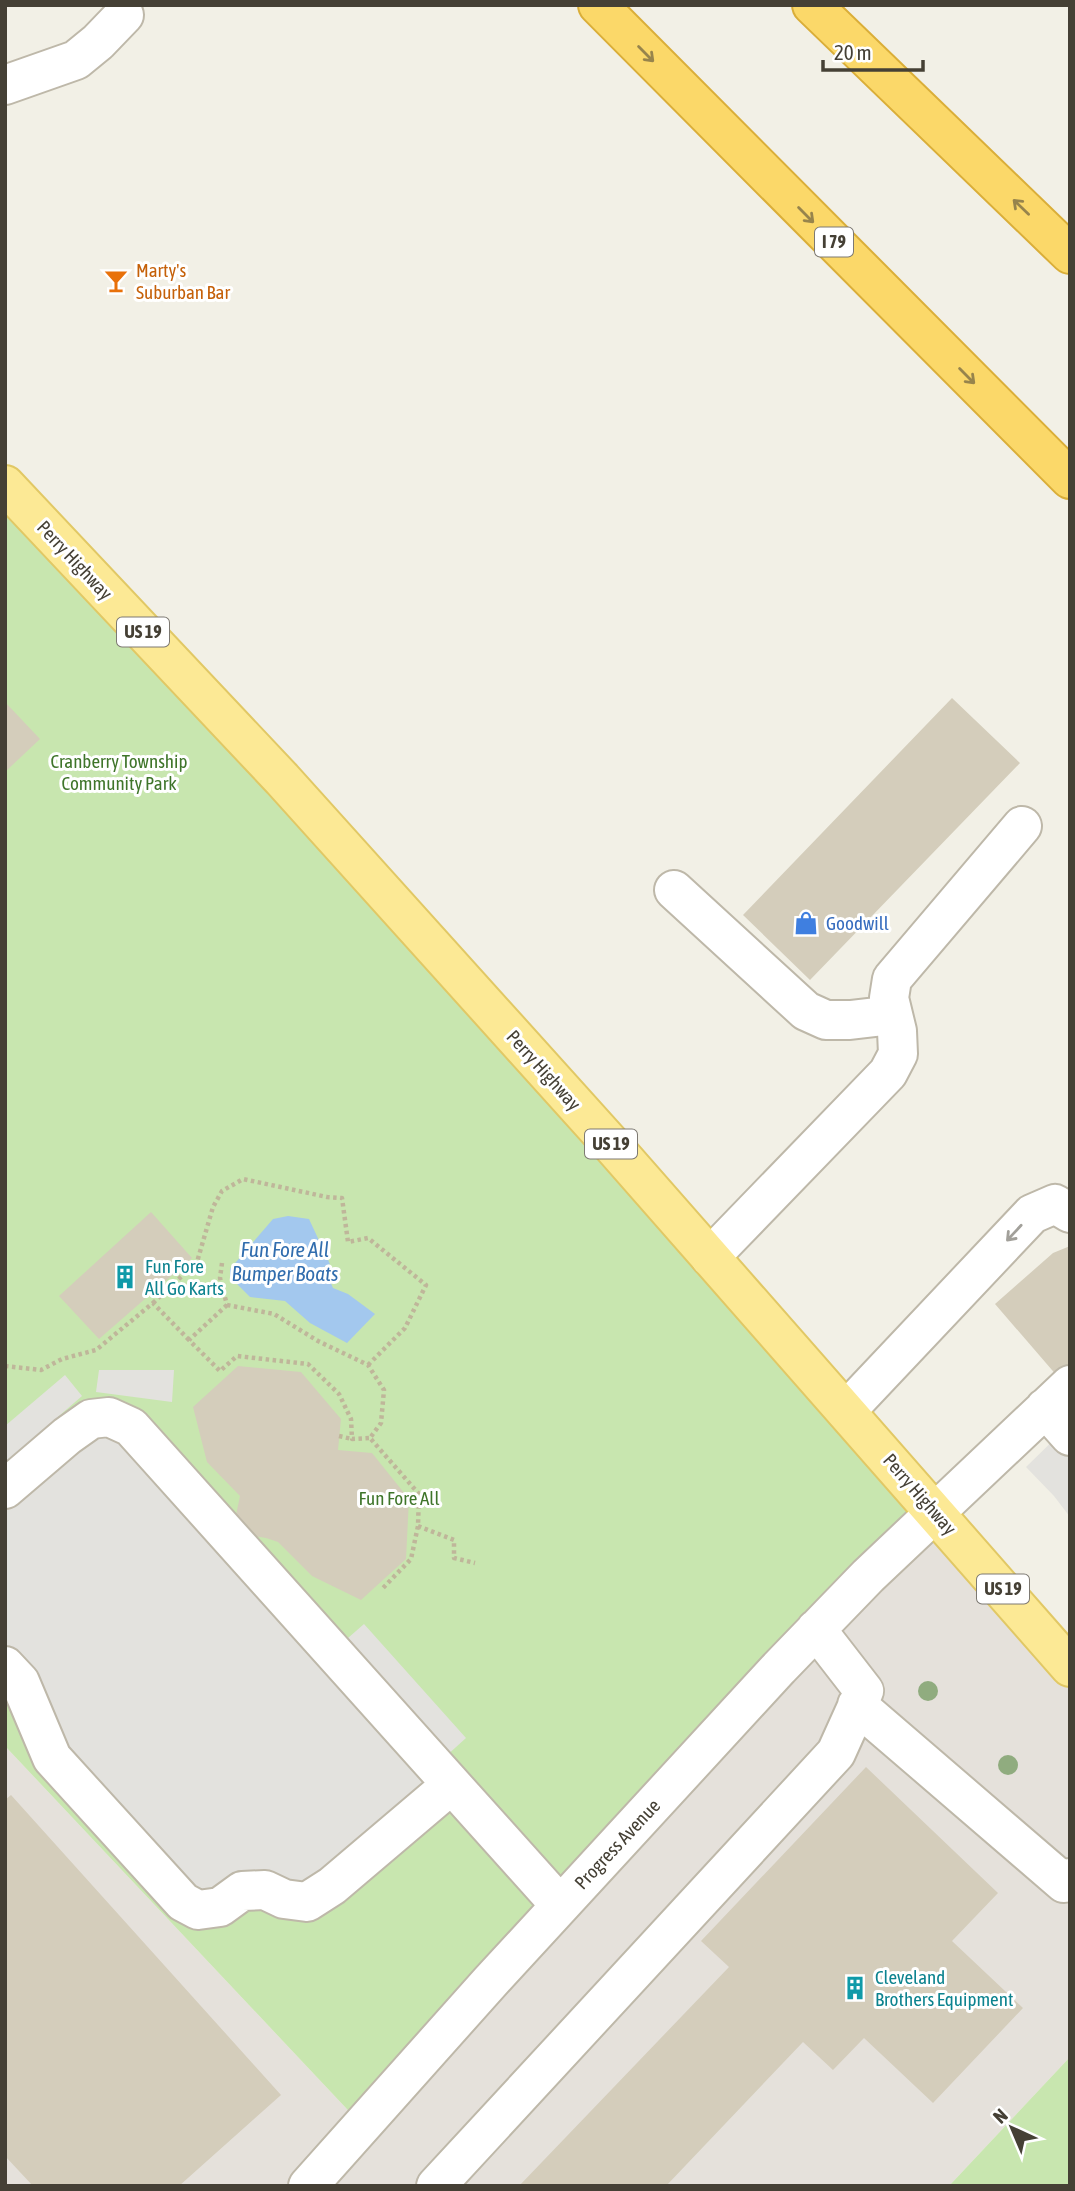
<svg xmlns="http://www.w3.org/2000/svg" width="1075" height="2191" font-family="'Asap Condensed',sans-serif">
<rect width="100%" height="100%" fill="#f2f0e6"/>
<!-- industrial -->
<path fill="#e5e1db" d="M936 1512 1070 1667V2057L949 2186H5V1746L362 2125Z"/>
<!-- green -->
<path fill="#c8e6af" d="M5 492 936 1512 362 2125 5 1746Z
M1070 2057V2186H949Z"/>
<!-- parking -->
<path fill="#e3e2de" d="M99 1370H174L172 1402 96 1392Z
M65 1375 82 1396 5 1463V1426Z
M109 1417 332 1652 364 1624 466 1738 434 1767 450 1785 332 1886 183 1902 5 1665V1490Z
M1070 1424V1517L1054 1496 1026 1467Z"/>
<!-- water -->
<path fill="#a3c8ee" d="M288 1216 309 1219 330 1264 324 1267 333 1288 348 1294 375 1314 347 1343 310 1323 285 1301 250 1297 230 1277V1269L273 1219Z"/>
<!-- building -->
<path fill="#d4cdbb" d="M952 698 1020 763 810 980 743 915Z
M5 702 40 739 5 772Z
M151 1212 192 1258 99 1339 59 1296Z
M1070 1246V1367L1058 1377 995 1304 1053 1253Z
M238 1366 301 1372 341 1419 338 1450 372 1453 409 1499 406 1559 361 1600 312 1576 278 1542 266 1538 236 1533V1515L240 1496 207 1462 193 1407Z
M866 1767 998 1893 952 1941 1023 2008 933 2103 864 2038 833 2070 803 2042 666 2186H519L729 1967 701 1941Z
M11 1795 281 2095 179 2186H33L5 2156V1800Z"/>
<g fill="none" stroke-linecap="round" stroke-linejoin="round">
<!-- minor casing -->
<g stroke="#beb8a9" stroke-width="42">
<path id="minor" d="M5 85 76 60 98 42 124 15
M674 890 806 1011 826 1020H850L893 1015
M710 1257 888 1073 898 1054 897 1031 889 998 892 979 1022 826
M1045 1408 1070 1436
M846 1411 1032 1214 1055 1204 1070 1213
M5 1489 67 1436 91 1419 109 1417 131 1427 560 1905
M5 1666 20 1682 52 1758 183 1902 198 1910 220 1907 242 1891 265 1890 284 1899 307 1902 332 1886 451 1785
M857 1705 1064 1883 1070 1878
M308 2186 490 1982 779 1668 868 1576 1070 1385
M436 2186 836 1753 864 1691 816 1629"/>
</g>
<!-- major casing -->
<g stroke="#e1c865" stroke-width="42">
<path id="major" d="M5 485 282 779 610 1143 1070 1667"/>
</g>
<!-- highway casing -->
<g stroke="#daae39" stroke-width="42">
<path id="highway" d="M598 5 1070 479
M812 5 1070 254"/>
</g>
<!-- path -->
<path stroke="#bfb69a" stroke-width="4.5" stroke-dasharray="3.5 3.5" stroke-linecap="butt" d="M222 1263 220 1278 227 1305
M153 1303 197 1262 213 1207 222 1191 243 1179 327 1197 342 1198 348 1242 368 1238 426 1285 405 1328 368 1365
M227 1305 274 1314 318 1341 368 1365 384 1390 381 1423 370 1438 419 1494 418 1526 411 1559 383 1588
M227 1305 189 1340 220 1371 237 1356 308 1364 339 1394 351 1419 352 1439 370 1438
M5 1366 41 1370 62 1359 96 1350 153 1303 189 1340
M339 1436 352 1439
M418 1526 454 1540V1558L475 1563"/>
<!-- minor -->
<use href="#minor" stroke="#fff" stroke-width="38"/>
<!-- major -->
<use href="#major" stroke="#fce995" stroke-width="38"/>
<!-- highway -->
<use href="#highway" stroke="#fbd869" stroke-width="38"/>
</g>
<!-- trees -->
<g fill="#90ac7f">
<circle cx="928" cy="1691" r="10"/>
<circle cx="1008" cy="1765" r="10"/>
</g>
<!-- one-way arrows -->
<defs><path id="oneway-shaft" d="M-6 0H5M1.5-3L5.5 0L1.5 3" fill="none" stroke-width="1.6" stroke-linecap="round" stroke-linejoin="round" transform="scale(1.75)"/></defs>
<g stroke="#97844c">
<use href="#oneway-shaft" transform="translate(646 54) rotate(45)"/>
<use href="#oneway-shaft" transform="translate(1021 207) rotate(-136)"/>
<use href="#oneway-shaft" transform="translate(806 215) rotate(45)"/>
<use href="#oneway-shaft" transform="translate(967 376) rotate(45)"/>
</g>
<use stroke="#a2a09a" href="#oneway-shaft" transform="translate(1014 1233) rotate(133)"/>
<!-- icons -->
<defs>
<g id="bar-bare" transform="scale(1.89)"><path d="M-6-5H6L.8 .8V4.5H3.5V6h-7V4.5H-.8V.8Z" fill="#e8710a" stroke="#fff" stroke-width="2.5" paint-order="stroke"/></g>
<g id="shop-bare" transform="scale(1.89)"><path d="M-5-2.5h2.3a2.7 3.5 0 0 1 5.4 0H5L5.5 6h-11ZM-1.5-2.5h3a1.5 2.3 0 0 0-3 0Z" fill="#3f7fe0" stroke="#fff" stroke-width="2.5" paint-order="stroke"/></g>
<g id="building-bare" transform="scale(1.89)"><path d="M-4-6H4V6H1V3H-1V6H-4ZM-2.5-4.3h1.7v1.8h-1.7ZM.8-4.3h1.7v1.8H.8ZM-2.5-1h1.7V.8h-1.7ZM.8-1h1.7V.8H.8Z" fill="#0f9aa8" stroke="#fff" stroke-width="2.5" paint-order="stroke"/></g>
</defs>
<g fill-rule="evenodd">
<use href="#bar-bare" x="116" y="281"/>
<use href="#shop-bare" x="806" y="923"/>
<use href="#building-bare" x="125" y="1277"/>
<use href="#building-bare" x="855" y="1988"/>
</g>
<g text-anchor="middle" stroke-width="6" stroke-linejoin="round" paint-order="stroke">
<!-- shield labels -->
<g fill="#fff" stroke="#7d7972" stroke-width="2">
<rect x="815" y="227.5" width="38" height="29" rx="5"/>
<rect x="117" y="617.5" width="52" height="29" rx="5"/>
<rect x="585" y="1129.5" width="52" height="29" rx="5"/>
<rect x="977" y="1574.5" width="52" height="29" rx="5"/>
</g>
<g font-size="18" font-weight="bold" fill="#454035">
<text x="834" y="248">I 79</text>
<text x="143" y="638">US 19</text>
<text x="611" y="1150">US 19</text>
<text x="1003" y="1595">US 19</text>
</g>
<!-- food labels -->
<g font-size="19" fill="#c56008" stroke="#fff" text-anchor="start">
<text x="136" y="277">Marty's<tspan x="136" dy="22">Suburban Bar</tspan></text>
</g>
<!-- street labels -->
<g font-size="19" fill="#454035" stroke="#fff">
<text transform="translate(75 560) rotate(47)" y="7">Perry Highway</text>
<text transform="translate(544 1070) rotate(48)" y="7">Perry Highway</text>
<text transform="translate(920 1494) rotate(49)" y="7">Perry Highway</text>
<text transform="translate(617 1844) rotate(-47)" y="7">Progress Avenue</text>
</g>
<!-- park labels -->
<g font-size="19" fill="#3f752a" stroke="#fff">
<text x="119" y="768">Cranberry Township<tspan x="119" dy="22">Community Park</tspan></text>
<text x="399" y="1505">Fun Fore All</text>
</g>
<!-- shop labels -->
<g font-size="19" fill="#366cbe" stroke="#fff" text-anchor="start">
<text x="826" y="930">Goodwill</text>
</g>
<!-- culture labels -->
<g font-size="19" fill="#0d838f" stroke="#fff" text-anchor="start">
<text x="145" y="1273">Fun Fore<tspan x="145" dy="22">All Go Karts</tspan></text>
<text x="875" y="1984">Cleveland<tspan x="875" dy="22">Brothers Equipment</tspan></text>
</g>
<!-- water labels -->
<g font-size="21" font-style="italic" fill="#316dae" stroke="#fff">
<text x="285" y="1257">Fun Fore All<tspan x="285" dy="24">Bumper Boats</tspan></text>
</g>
</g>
<!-- border -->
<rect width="1075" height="2191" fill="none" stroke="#454035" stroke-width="14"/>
<!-- north arrow -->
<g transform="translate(1012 2128) rotate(316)" stroke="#ffffff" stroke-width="5" paint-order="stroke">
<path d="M0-5L12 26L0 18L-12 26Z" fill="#454035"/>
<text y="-10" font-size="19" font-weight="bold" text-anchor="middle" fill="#454035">N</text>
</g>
<!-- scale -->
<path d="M823 60v10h100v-10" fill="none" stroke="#454035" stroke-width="3.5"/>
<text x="834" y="60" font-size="21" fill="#454035" stroke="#ffffff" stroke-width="5" paint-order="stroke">20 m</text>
</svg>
